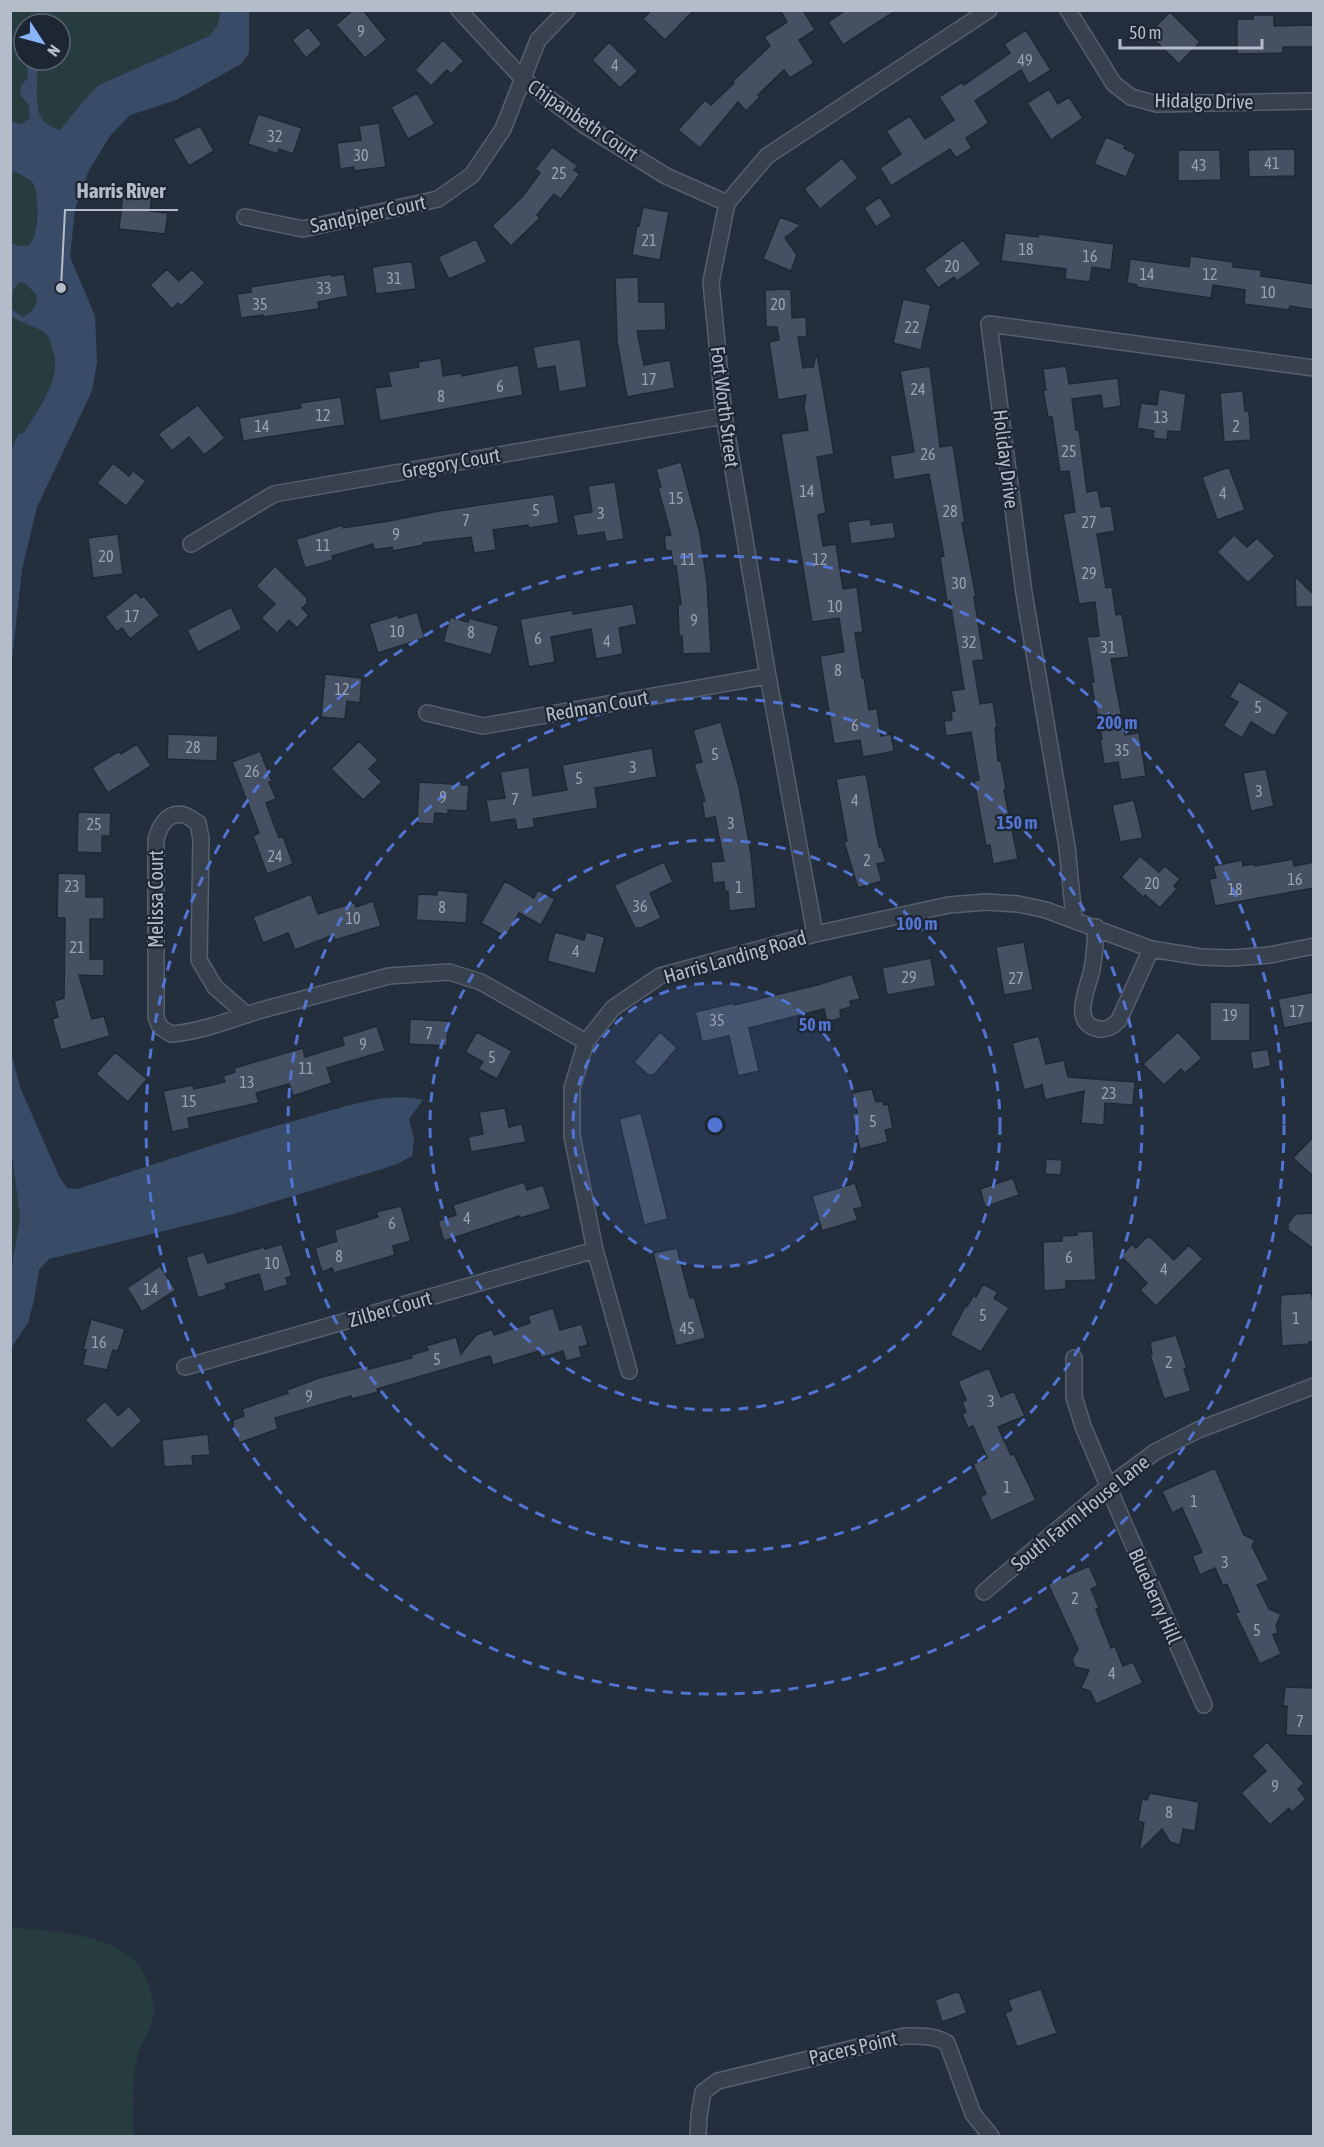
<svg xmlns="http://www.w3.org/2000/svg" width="1324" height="2147" font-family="'Asap Condensed',sans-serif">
<rect width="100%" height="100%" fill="#242f3e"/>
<!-- green -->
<path fill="#263c3f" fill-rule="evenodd" d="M10 11H221L217 26 209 36 99 85 84 100 60 130 10 160ZM24 24H60V60H24Z
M11 170 32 182 38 197 34 240 57 321 55 371 50 388 24 433 18 434 11 452Z
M10 1154 13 1161 20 1218 11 1272Z
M11 1927C58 1933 137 1932 150 1989 151 1996 155 2005 154 2012 152 2028 141 2043 137 2059 131 2084 134 2111 133 2136H11Z"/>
<!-- water -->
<path fill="#394c67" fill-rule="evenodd" d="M221 11H249V53L241 64 176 100 130 115 110 136 89 170 75 209 70 257 95 316 97 362 92 391 37 507 22 569 11 668V452L18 434 24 433C38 408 64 377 52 348 51 344 50 338 47 335 37 325 21 325 11 315L10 269 12 262 11 260V243C16 245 23 248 29 245 39 239 40 190 32 182 27 177 16 173 11 170V122L21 124 30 118 29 105 20 95 21 86 28 77 26 60H38C38 73 34 107 41 117 45 125 53 128 60 130L84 100 99 85 209 36 217 26ZM19 282 26 284 37 295C37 306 33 312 23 317L11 309 13 290Z
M10 1049 20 1087 59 1176 67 1188 78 1189C155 1164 232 1138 311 1116 345 1107 388 1091 423 1100L409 1119 414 1139 412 1156 395 1165 233 1214 49 1259 39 1270 34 1300 28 1323 11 1348V1272L20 1218 13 1161 11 1154Z"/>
<!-- building -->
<path fill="#455162" stroke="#1f2835" stroke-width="1.5" d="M353 10H363L387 40 365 58 336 25Z
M651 10H694L665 40 643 19Z
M780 10H803L815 30 799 40 814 63 790 78 784 70 758 95 760 97 746 111 738 102 700 148 678 130 705 100 711 105 734 83 733 81 770 46 764 37 787 22Z
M846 10H897L843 45 828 22Z
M1170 12 1200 42 1179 64 1148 34Z
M1253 15H1274V26L1314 25V47H1283V53L1237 54V19H1253Z
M308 27 322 44 306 58 292 40Z
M1026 30 1051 70 1029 84 1021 70 975 101 989 123 966 138 972 148 956 158 950 149 891 186 880 168 901 154 886 131 910 116 925 139 954 120 939 97 962 82 964 85 1010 53 1004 44Z
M443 40 464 61 451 74 447 70 431 86 415 70Z
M609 42 638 71 620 88 592 60Z
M1049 89 1058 104 1069 97 1083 118 1051 140 1027 103Z
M417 93 435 124 408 139 391 107Z
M258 114 302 128 293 154 279 149 278 154 248 144Z
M379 123 386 167 354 171V167L340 169 337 143 361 140 359 126Z
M200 126 214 151 189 166 173 139Z
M1106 137 1125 145 1124 148 1136 154 1126 177 1094 164Z
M552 147 578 166 574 170 580 174 561 199 554 194 537 215 540 218 511 246 492 226 522 197 540 173 535 169Z
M1295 149V176L1249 177 1248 150Z
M1178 150H1220L1221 180 1178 181Z
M842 158 858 178 820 209 804 189Z
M124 184 153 187 150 211 168 213 165 234 119 229Z
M880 197 892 216 876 227 864 208Z
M643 207 669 212 660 260 632 255 637 225 639 226Z
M780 217 801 225 785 238 797 255 791 271 763 259Z
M1005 233 1038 237 1039 234 1114 244 1111 270 1092 267 1090 282 1065 279 1066 269 1001 261Z
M476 239 487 262 449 279 438 257Z
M963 240 981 264 957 281 954 277 938 288 924 269Z
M1190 256 1233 262V267L1261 270V276L1314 284V310L1290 306 1289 310 1244 304 1245 290 1213 285 1211 298 1136 287 1137 285 1127 283 1130 259 1189 267Z
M406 262H412L416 289 376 294 372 267Z
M167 269 179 281 192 269 205 283 181 306 178 303 172 309 150 285Z
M332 274V276L344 274 348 296 318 302 319 309 263 317V315L241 318 237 294 251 292V287Z
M638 277 639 302H665L666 330 637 331 644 365 670 360 675 388 627 397 617 341 615 278Z
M791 289 792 318 806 317 807 337H798L803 368 813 367 817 353 834 454 817 457 826 513 818 515 823 546 836 544 843 589 857 587 863 632 855 633 862 678H864L869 710 877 708 881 736 891 734 894 751 885 753 863 757 860 740 834 744 820 656 844 652 839 618 812 622 781 434 808 430 804 406 806 395 778 400 769 342 779 340 777 327H766L765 290Z
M903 299 931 305 921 350 893 343Z
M580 339 587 387 559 392 555 366 537 369 533 347Z
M441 358 443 376 461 373 462 376 518 365 523 395 380 421 375 388 391 386 388 372 419 367 418 362Z
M930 366 940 447 953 445 965 523H962L976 597H974L984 660 973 661 980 704 993 702 997 727 995 728 998 761H1001L1006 789 1004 790 1018 859 993 864 990 845 986 846 974 781 979 780 971 732 946 736 944 721 952 720 951 712 955 711 951 691 964 689 950 601 947 602 940 557 944 556 929 474 894 480 890 456 914 452 900 371Z
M1066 366 1069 384 1118 378 1121 406 1103 409 1101 395 1072 399 1076 430H1079L1087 492 1098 490 1101 507 1111 506 1115 531 1097 534 1106 588 1112 587 1116 615 1122 614 1129 657 1111 659 1125 735 1139 733 1146 776 1121 780 1118 762 1104 764 1100 739H1102L1091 682H1094L1087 637 1099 636 1095 602 1079 604 1063 514 1075 512 1069 471 1060 472 1052 417H1048L1043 390H1046L1043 369Z
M1159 389 1186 394 1181 432 1168 431 1167 440 1153 438 1154 431 1137 428 1141 403 1157 405Z
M1243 391 1245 411H1249L1251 440 1224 442 1220 393Z
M341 397 345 425 243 441 239 418 301 408 300 403Z
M198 405 225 438 204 455 189 437 172 451 158 434Z
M681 462 700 534 707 583 711 653 683 654 682 636H679L678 605 681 604 676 566H673L671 551H666L664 536 671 535 658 488 661 487 656 469Z
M113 463 129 476 133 471 146 481 126 506 97 483Z
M1229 467 1245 510 1217 520 1202 477Z
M615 482 624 539 606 542 604 532 577 536 573 515 592 512 588 486Z
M554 494 559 523 529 528 528 525 493 530 496 550 474 553 471 537 423 543V545L393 551 392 547 374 550 373 544 332 556 333 560 305 568 296 539 343 525V528L389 521 439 511Z
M870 519 871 525 893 522 896 538 851 544 848 522Z
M118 534 123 574 93 578 88 538Z
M1234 535 1247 547 1257 538 1275 556 1248 583 1217 552Z
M275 566 307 598V604L302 608 309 615 297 628 289 620 277 633 261 618 275 604 256 586Z
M1295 576 1314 595V607H1296Z
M136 592 141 598 144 596 160 615 130 639 122 628 117 632 105 617Z
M633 604 637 624 619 628 623 654 596 659 591 629 551 637 555 662 529 667 520 619 573 610V614Z
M231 607 242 629 198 652 187 630Z
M417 612 425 638 378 653 369 624 398 615 399 618Z
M450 617 468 622 469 618 499 626 491 655 443 642Z
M325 674 362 678 360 703 347 701 345 719 321 717Z
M1239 681 1289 712 1274 736 1251 722 1242 738 1223 726 1238 702 1229 697Z
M721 722 739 787 751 853 756 908 729 911 728 891 725 892 724 882 713 883 711 862 724 861 715 817 705 819 702 802 705 801 694 764 702 762 693 730Z
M168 734 218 736 217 761 167 759Z
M359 741 378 760 369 769 382 782 363 800 331 769Z
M137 744 151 766 108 793 92 768 119 751 121 754Z
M652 748 657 777 595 788 598 808 533 819 535 827 517 830 515 819 490 823 486 800 505 798 500 772 529 767 533 796 567 790 562 765Z
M260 751 272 781 269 782 276 799 266 803 279 838 283 836 293 864 267 874 253 836 259 833 232 762Z
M1266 769 1274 806 1251 811 1243 773Z
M866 774 879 847 881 846 886 862 877 864 882 881 858 888 844 842 847 841 836 779Z
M419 782 469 785 467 811 448 810V814L435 813 434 824 417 823Z
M1134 800 1143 838 1120 842 1112 805Z
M78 812 111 813 110 836H102V853L77 852Z
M1140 856 1159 872 1165 866 1180 879 1174 886 1177 889 1160 908 1145 895 1143 897 1121 877Z
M1293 859 1294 866 1314 862V888L1215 906 1209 879 1216 878 1213 866 1242 860 1243 866 1254 864 1255 866Z
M664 862 673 882 650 893 661 918 641 928H635L614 885Z
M58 873 86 874V897H104V919H90V959H104V976L79 975 92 1019 104 1016 110 1036 61 1050 52 1019 58 1017 54 1001 64 998 65 918H57Z
M505 881 534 898 538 890 555 899 541 925 519 913 506 937 481 923Z
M437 890 468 893 466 923 416 920 418 894 437 895Z
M311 894 318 914 355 902 356 907 373 901 381 926 335 940 333 935 295 950 288 933 263 943 253 917Z
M555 932 584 940 586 932 605 937 595 974 547 961Z
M1024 942 1033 990 1004 995 996 947Z
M931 958 936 986 887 995 882 968Z
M852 974 860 999 850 1001 851 1007 840 1010 841 1018 827 1022 824 1009 749 1028 759 1071 738 1076 729 1036 702 1042 695 1012 734 1003V1005L817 985Z
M1314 992V1022L1284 1028 1278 999Z
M1210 1002 1250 1003V1041H1210Z
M410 1019 448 1021 447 1046 409 1044Z
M377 1026 385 1051 327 1068 332 1083 293 1096 289 1084 256 1093 259 1103 188 1118 190 1128 172 1132 163 1091 193 1085 194 1089 225 1082 223 1076 235 1072 234 1068 303 1048 305 1057 344 1045 342 1037Z
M477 1032 512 1051 497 1079 478 1069 483 1062 465 1052Z
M660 1032 677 1048 654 1075H648L634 1062Z
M1178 1032 1202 1058 1185 1073 1181 1069 1164 1085 1143 1064Z
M1039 1036 1046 1064 1064 1060 1068 1077 1135 1082 1133 1105 1105 1103 1104 1125 1081 1123 1084 1091 1045 1100 1042 1085 1024 1090 1012 1043Z
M1268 1049 1271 1066 1253 1070 1250 1052Z
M115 1052 147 1079 128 1102 96 1074Z
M872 1089 876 1102 882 1101 884 1105 888 1104 893 1128 885 1130 888 1142 860 1149 852 1114 857 1113 852 1093Z
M505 1108 509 1127 522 1124 526 1142 471 1152 468 1137 483 1134 479 1112Z
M641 1113 668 1219 644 1225 619 1119Z
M1314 1136V1177L1293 1158Z
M1046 1159 1062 1160 1061 1175 1045 1174Z
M1013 1178 1019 1195 985 1207 980 1189Z
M524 1182 527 1190 543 1185 551 1209 520 1218 519 1216 444 1241 438 1221 456 1215 453 1205Z
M855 1183 863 1207 854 1209 858 1220 822 1231 812 1196Z
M401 1206 411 1241 393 1246 395 1255 334 1273 332 1268 322 1272 315 1248 337 1241 334 1230 378 1217 376 1212Z
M1314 1213V1249L1288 1230V1224L1295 1214Z
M1093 1231 1096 1280 1066 1281V1289L1044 1291 1043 1242 1062 1241V1236L1077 1235 1076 1232Z
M1147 1237 1151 1238 1174 1260 1189 1245 1203 1259 1156 1306 1140 1290 1147 1283 1121 1256 1132 1244 1136 1248Z
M282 1244 292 1276 286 1278 288 1285 264 1292 259 1274 225 1284 227 1289 198 1298 186 1257 204 1252 208 1263 264 1247 265 1249Z
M677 1248 690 1298 694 1297 706 1338 676 1346 653 1253Z
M160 1266 176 1290 142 1312 127 1288Z
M983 1284 998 1292 994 1298 1009 1308 981 1352 950 1335 966 1305 967 1306 974 1295 976 1297Z
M1311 1293 1314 1303V1342H1309V1344L1282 1346 1280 1313 1281 1295Z
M553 1308 560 1330 582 1324 588 1345 579 1347 582 1357 566 1361 563 1351 541 1358 539 1351 493 1365 490 1356 377 1389 378 1392 352 1399 351 1396 275 1418 278 1429 239 1443 233 1426V1420L244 1416 242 1409 288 1393 287 1390 319 1378 368 1365 369 1369 412 1358 411 1355 428 1350 426 1346 456 1337 461 1354 476 1335 492 1329 494 1335 530 1323 528 1316Z
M91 1319 125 1329 118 1351 113 1350 107 1370 82 1365 86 1350 83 1349Z
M1176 1335 1187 1368 1184 1369 1191 1391 1164 1399 1150 1355 1152 1354 1150 1342Z
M989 1368 1001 1397 1014 1391 1025 1416 998 1427 1011 1455 1014 1454 1036 1500 991 1521 980 1497 986 1494 973 1464 987 1458 973 1426 968 1428 962 1414 966 1412 962 1402 966 1400 958 1381Z
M105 1401 118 1416 129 1406 142 1421 112 1449 85 1420Z
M208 1434 210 1455 192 1456 193 1465 164 1467 162 1440Z
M1215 1468 1244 1535 1255 1540 1252 1546 1269 1580 1257 1585 1269 1609 1281 1614 1276 1626 1278 1633 1273 1635 1281 1654 1260 1664 1235 1613 1239 1612 1227 1584 1223 1586 1215 1568 1200 1575 1192 1556 1202 1552 1182 1508 1172 1513 1162 1491Z
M1089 1566 1098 1586 1091 1589 1099 1608 1096 1609 1111 1648 1115 1646 1123 1666 1133 1662 1143 1683 1096 1704 1090 1691 1081 1688 1089 1670 1075 1667 1072 1660 1078 1649 1048 1584Z
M1285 1687 1314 1688V1736L1286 1735 1287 1706H1283Z
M1267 1742 1304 1783 1298 1789 1306 1799 1292 1812 1289 1808 1270 1825 1241 1793 1266 1771 1252 1756Z
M1150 1793 1199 1802 1195 1831 1183 1829 1180 1845 1170 1842 1162 1829 1139 1852 1144 1823 1138 1821 1142 1799 1147 1800Z
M1041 1989 1057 2033 1017 2047 1005 2013 1012 2010 1008 2000Z
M959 1991 967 2013 942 2022 935 2000Z"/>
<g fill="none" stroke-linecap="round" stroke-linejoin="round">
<!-- street casing -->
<g stroke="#565f6c" stroke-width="18">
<path id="street" d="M459 10 523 79 584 125 666 176 727 203
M1068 10 1114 84 1131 97 1157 104 1314 101
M245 217 303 229 438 199 472 175 503 129 538 40 567 10
M191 544 274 494 724 416
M427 713 483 726 768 676
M1074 918 1067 847 1024 593 989 324 1314 368
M1096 927C1095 941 1095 955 1092 969 1089 987 1069 1023 1099 1029 1108 1030 1113 1026 1119 1020L1151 949
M815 934 768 676 724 416 711 282 727 203 767 156 989 10
M247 1015 215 987 199 960 201 839 198 823C194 821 188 816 184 815 167 811 159 827 156 840V1017L160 1027 171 1034C200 1032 230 1020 258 1011L389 976 449 972 481 982 586 1042
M1074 1358V1397L1083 1426 1125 1526 1204 1705
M185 1367 595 1250
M629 1371 595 1250 572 1136V1088L586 1042 613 1008 660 976 815 934 949 905 986 902 1018 904 1046 910 1151 949 1201 957 1232 958 1270 955 1314 946
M984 1592 1109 1486 1155 1452 1198 1430 1314 1386
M698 2136 699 2116 703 2092 718 2081 904 2036C919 2036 934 2035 947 2043L973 2114 991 2136"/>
</g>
<!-- street -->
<use href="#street" stroke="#38414e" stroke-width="15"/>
</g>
<!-- distance rings -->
<circle cx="715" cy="1125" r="142" fill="#5274d3" fill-opacity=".12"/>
<g fill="none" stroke="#5274d3" stroke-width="3" stroke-dasharray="10 8">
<circle cx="715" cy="1125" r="142"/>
<circle cx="715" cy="1125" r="285"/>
<circle cx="715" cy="1125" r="427"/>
<circle cx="715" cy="1125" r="569"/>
</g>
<g text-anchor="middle" stroke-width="4.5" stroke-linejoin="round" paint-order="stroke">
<!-- number labels -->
<g font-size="16" fill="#98a1af">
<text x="361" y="37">9</text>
<text x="1025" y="66">49</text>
<text x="615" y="71">4</text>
<text x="275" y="142">32</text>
<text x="361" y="161">30</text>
<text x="1272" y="169">41</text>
<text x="1199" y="171">43</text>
<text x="559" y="179">25</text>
<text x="649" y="246">21</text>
<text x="1026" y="255">18</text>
<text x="1090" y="262">16</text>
<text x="952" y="272">20</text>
<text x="1147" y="280">14</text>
<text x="1210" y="280">12</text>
<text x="394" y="284">31</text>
<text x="324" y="294">33</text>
<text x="1268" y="298">10</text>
<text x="260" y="310">35</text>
<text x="778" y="310">20</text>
<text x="912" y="333">22</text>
<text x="649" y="385">17</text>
<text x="500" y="392">6</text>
<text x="918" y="395">24</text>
<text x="441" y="402">8</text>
<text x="323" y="421">12</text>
<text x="1161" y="423">13</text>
<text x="262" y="432">14</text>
<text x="1236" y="432">2</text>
<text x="1069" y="457">25</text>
<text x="928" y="460">26</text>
<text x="807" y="497">14</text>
<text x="1223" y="499">4</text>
<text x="676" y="504">15</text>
<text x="536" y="516">5</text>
<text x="950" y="517">28</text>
<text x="601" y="519">3</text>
<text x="466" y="526">7</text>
<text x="1089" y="528">27</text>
<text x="396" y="540">9</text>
<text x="323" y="551">11</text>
<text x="106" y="562">20</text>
<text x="688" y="565">11</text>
<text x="820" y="565">12</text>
<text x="1089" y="579">29</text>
<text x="959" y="589">30</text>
<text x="835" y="612">10</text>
<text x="132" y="622">17</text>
<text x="694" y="626">9</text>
<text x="397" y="637">10</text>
<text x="471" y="638">8</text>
<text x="538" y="644">6</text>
<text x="607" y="647">4</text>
<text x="969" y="648">32</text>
<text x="1108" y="653">31</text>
<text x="838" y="676">8</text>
<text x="342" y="695">12</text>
<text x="1258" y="713">5</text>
<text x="855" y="731">6</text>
<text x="193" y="753">28</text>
<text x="1122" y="756">35</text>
<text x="715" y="760">5</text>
<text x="633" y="773">3</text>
<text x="252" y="777">26</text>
<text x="579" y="784">5</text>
<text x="1259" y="797">3</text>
<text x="443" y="803">9</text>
<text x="515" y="805">7</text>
<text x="855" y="806">4</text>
<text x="731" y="829">3</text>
<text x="94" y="830">25</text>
<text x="275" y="862">24</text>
<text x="867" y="866">2</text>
<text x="1295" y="885">16</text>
<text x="1152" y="889">20</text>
<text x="72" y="892">23</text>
<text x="739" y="893">1</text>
<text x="1235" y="895">18</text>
<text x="640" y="912">36</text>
<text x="442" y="913">8</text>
<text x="353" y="924">10</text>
<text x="77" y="953">21</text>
<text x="576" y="957">4</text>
<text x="909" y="983">29</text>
<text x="1016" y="984">27</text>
<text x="1297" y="1017">17</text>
<text x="1230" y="1021">19</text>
<text x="717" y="1026">35</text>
<text x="429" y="1039">7</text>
<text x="363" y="1050">9</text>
<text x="492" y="1063">5</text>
<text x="306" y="1074">11</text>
<text x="247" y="1088">13</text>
<text x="1109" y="1099">23</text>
<text x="189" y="1107">15</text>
<text x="873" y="1127">5</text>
<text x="467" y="1224">4</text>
<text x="392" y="1229">6</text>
<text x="339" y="1262">8</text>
<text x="1069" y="1263">6</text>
<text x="272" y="1269">10</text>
<text x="1164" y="1275">4</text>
<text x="151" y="1295">14</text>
<text x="983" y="1321">5</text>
<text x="1296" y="1324">1</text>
<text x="687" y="1334">45</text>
<text x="99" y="1348">16</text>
<text x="437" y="1365">5</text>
<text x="1169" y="1368">2</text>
<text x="309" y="1402">9</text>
<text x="991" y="1407">3</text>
<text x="1007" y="1493">1</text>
<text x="1194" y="1507">1</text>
<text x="1225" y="1568">3</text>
<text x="1075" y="1604">2</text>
<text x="1257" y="1636">5</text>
<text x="1112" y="1679">4</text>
<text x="1300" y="1727">7</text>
<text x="1275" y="1792">9</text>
<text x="1169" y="1818">8</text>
</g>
<!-- street labels -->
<g font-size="20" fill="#b4bcc9" stroke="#1d2633">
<text transform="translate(1204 101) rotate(1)" y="7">Hidalgo Drive</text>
<text transform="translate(583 120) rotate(34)" y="7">Chipanbeth Court</text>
<text transform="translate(368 214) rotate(-12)" y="7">Sandpiper Court</text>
<text transform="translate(725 407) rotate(83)" y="7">Fort Worth Street</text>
<text transform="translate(1006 459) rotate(83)" y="7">Holiday Drive</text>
<text transform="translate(451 463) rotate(-10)" y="7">Gregory Court</text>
<text transform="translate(597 706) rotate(-10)" y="7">Redman Court</text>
<text transform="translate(156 899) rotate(-90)" y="7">Melissa Court</text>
<text transform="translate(735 957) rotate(-16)" y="7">Harris Landing Road</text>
<text transform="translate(390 1309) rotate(-16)" y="7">Zilber Court</text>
<text transform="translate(1080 1513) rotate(-39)" y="7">South Farm House Lane</text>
<text transform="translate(1155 1596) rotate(66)" y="7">Blueberry Hill</text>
<text transform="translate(853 2048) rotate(-13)" y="7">Pacers Point</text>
</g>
</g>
<circle cx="715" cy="1125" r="9" fill="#5274d3" stroke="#1d2633" stroke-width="3"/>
<g font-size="18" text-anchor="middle" font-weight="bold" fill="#5274d3" stroke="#1d2633" stroke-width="4.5" stroke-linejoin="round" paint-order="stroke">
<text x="1117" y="729">200 m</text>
<text x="1017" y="829">150 m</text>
<text x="917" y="930">100 m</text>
<text x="815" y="1031">50 m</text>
</g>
<!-- callouts -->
<path fill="none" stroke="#b4bcc9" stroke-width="2" d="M61 288L65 210H178"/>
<circle fill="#b4bcc9" stroke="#1d2633" stroke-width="2" cx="61" cy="288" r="6"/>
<g font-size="21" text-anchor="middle" font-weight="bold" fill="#b4bcc9" stroke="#1d2633" stroke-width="4.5" stroke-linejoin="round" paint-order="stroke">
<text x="121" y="198">Harris River</text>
</g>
<!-- border -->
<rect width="1324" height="2147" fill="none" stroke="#b4bcc9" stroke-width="24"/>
<!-- north arrow -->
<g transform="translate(42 42) rotate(126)"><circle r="28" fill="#1d2633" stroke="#59626f" stroke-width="1.5"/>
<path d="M0-4.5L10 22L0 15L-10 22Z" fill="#8ab4f8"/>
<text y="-9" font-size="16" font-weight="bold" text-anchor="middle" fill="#b4bcc9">N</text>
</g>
<!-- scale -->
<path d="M1120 39v9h142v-9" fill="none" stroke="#b4bcc9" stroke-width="3"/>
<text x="1129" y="39" font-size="18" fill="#b4bcc9" stroke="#1d2633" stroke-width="4.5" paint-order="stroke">50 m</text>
</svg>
